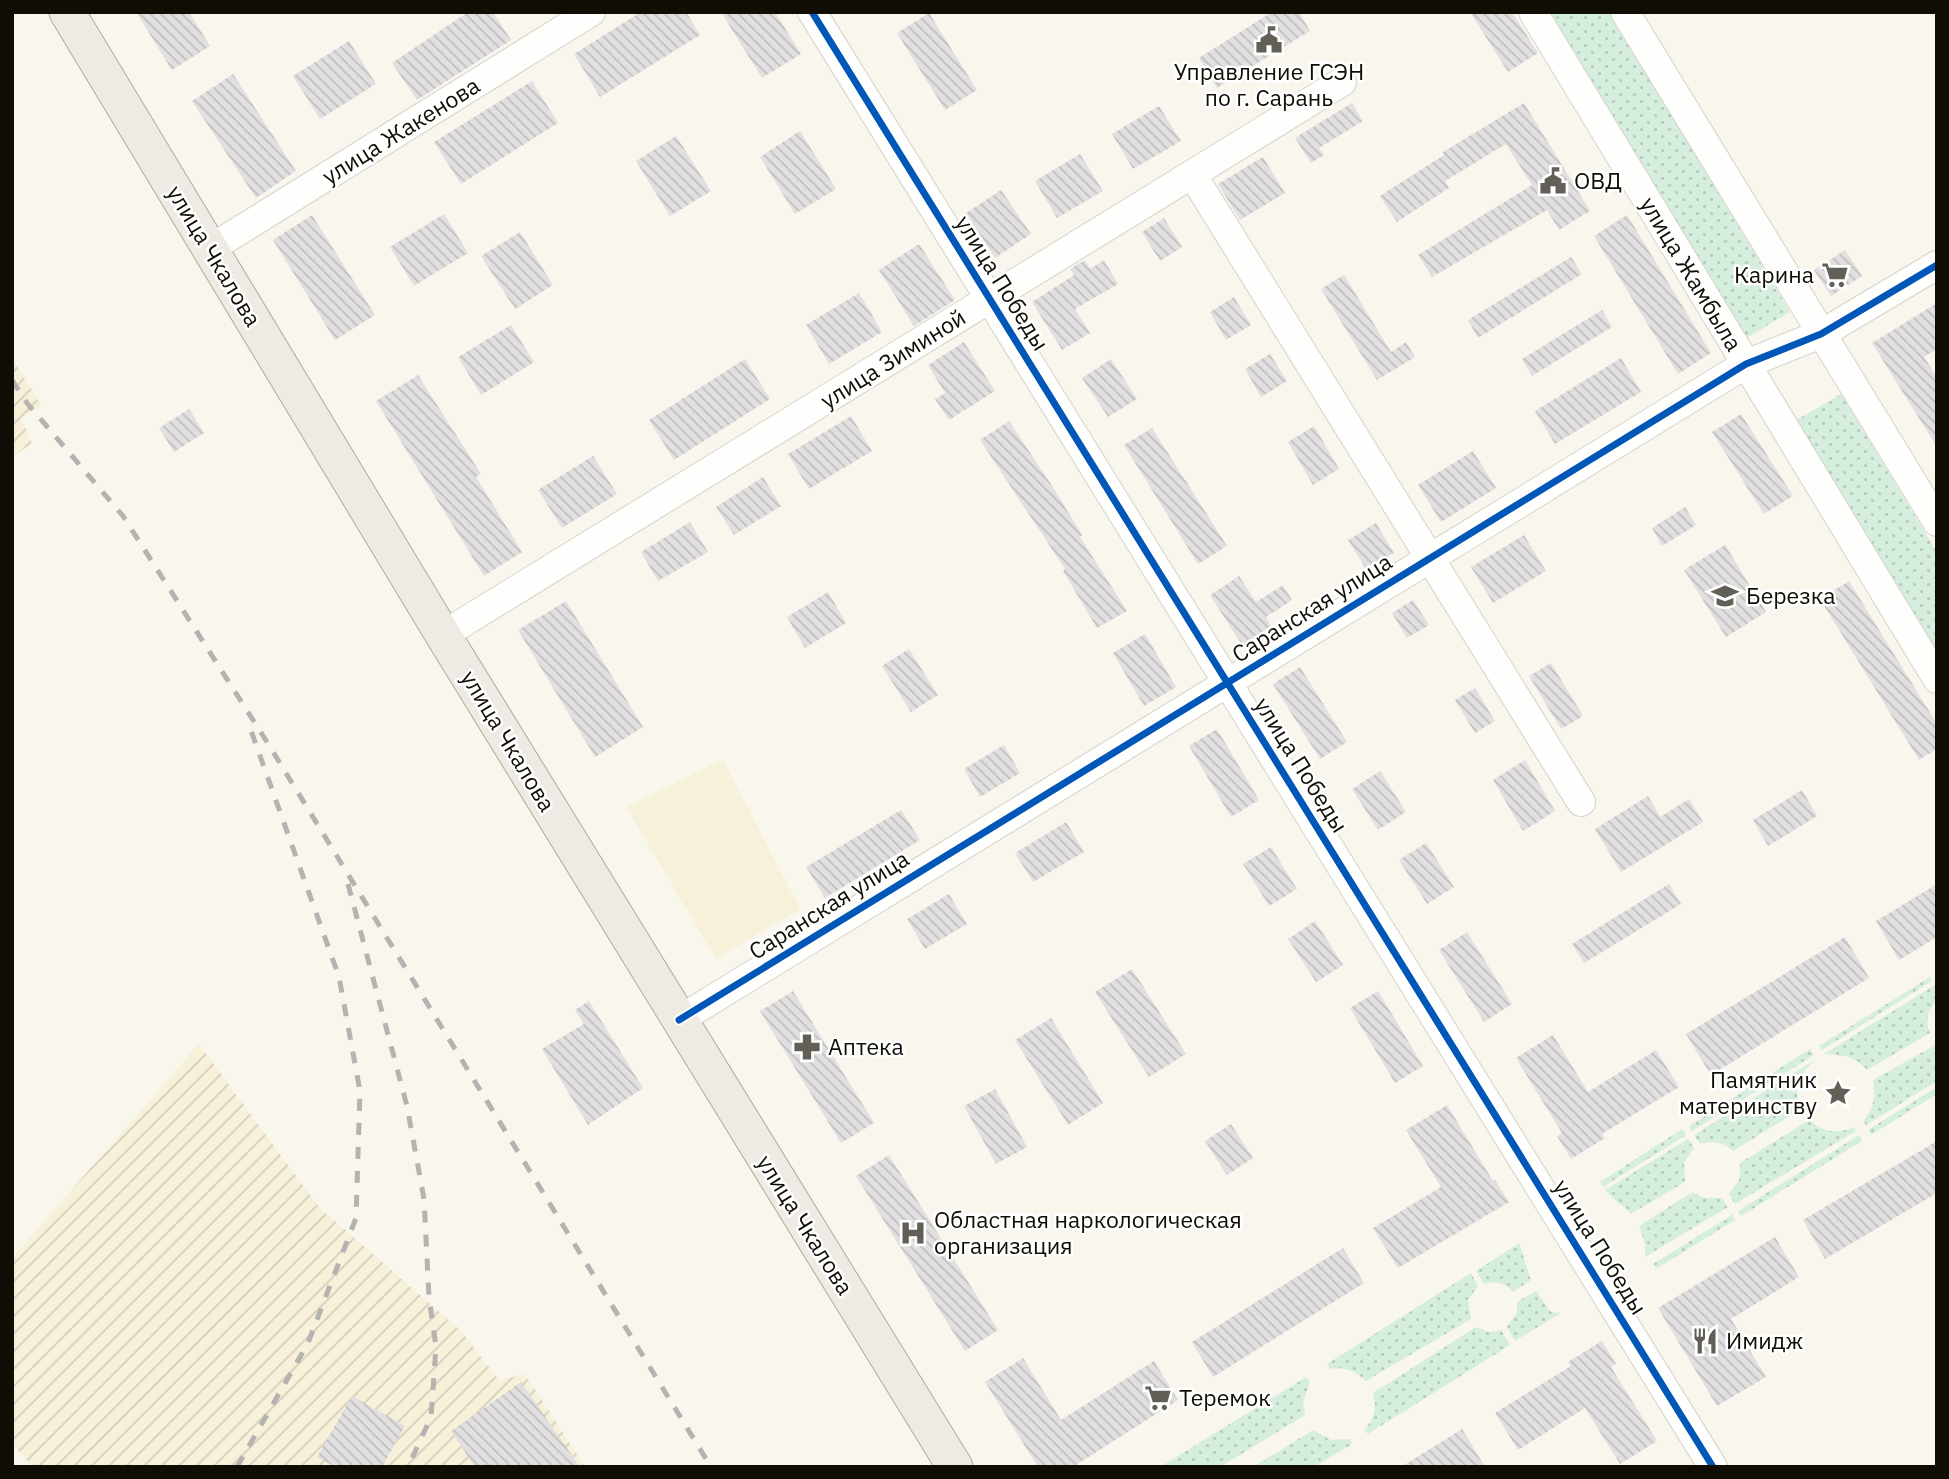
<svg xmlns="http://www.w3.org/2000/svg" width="1949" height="1479" font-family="'IBM Plex Sans',sans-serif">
<defs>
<pattern id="industrial-furrows" width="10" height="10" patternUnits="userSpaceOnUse" patternTransform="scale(1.75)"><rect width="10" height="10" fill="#f8f1da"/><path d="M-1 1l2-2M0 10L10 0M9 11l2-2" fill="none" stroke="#d4cdba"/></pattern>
<pattern id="grass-dots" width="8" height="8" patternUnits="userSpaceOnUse" patternTransform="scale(1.75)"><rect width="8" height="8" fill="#d5eede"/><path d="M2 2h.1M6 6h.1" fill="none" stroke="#b6cbbd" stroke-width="1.8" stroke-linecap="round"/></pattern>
<pattern id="building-back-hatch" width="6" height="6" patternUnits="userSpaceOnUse" patternTransform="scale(1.75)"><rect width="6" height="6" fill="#e2dfe0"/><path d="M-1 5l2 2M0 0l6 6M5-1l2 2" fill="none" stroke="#c1bebf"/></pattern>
</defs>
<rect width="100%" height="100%" fill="#f9f6ee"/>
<!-- built -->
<path fill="#f8f1da" d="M723 759 800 909 716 959 626 807Z"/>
<!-- industrial -->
<path fill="url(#industrial-furrows)" d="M12 358 42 406 21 418 32 443 12 457Z
M199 1044 319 1207 461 1331 499 1380 525 1374 585 1467H33L12 1444V1258Z"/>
<!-- grass -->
<path fill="url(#grass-dots)" d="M1550 12H1609L1790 312 1747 338Z
M1841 394 1937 552V655L1795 421Z
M1930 977 1932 981 1822 1050 1819 1046Z
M1935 985 1937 999C1928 1009 1925 1020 1930 1033L1867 1070C1854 1055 1841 1055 1824 1054Z
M1937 1044V1081L1866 1125 1863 1121C1874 1109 1876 1096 1873 1080Z
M1810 1049 1814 1055 1692 1131 1689 1126Z
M1816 1059C1800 1072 1792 1089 1801 1109L1733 1151C1723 1142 1713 1140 1700 1144L1694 1135Z
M1937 1087V1094L1871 1135 1868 1130Z
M1809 1120C1823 1132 1838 1135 1854 1127L1856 1131 1735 1204 1729 1194 1740 1178V1163Z
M1682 1129 1686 1135 1603 1187 1600 1182Z
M1859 1135 1862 1141 1741 1216 1738 1211Z
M1688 1139 1694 1148 1684 1163 1685 1182 1631 1214C1623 1205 1611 1198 1605 1190Z
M1692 1192 1704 1198H1722L1728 1207 1645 1257V1244L1639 1226Z
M1732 1215 1735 1220 1656 1269 1653 1264Z
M1519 1243 1531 1280 1513 1292C1506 1283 1495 1280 1484 1284L1476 1271Z
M1471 1273 1478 1286 1468 1300 1471 1319 1366 1381C1356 1371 1344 1366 1330 1369L1327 1364Z
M1536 1291 1551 1312 1561 1313 1515 1341 1507 1327 1517 1313V1302Z
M1476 1327 1490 1332 1501 1330 1510 1345 1368 1434 1364 1430C1374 1420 1377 1407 1373 1393Z
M1306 1377 1310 1382 1303 1402 1305 1415 1220 1467H1160Z
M1313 1430 1331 1440 1350 1439 1352 1444 1314 1467H1253Z"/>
<!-- building -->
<path fill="url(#building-back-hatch)" d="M136 12H189L210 46 172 70Z
M468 12H493L511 40 417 100 392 63Z
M641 12H686L700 35 600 97 574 54Z
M721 12H775L801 54 762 78Z
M1272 12H1299L1310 31 1217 88 1199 58Z
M1470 12H1512L1538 53 1508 72Z
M929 13 977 90 945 110 897 33Z
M349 41 376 84 320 119 293 76Z
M233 74 296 171 256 198 192 101Z
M532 81 558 123 461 184 434 142Z
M1352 103 1363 121 1319 148 1324 155 1311 163 1295 138Z
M1524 103 1590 211 1559 230 1547 210 1432 277 1418 255 1532 185 1506 144 1445 181 1449 188 1397 222 1380 196 1444 155 1443 152Z
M1159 106 1181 141 1133 169 1112 134Z
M800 131 836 189 795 214 760 157Z
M676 136 711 191 670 216 636 161Z
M1080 154 1103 191 1057 218 1035 181Z
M1263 157 1285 193 1240 220 1218 184Z
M1001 190 1031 234 995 258 966 213Z
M444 214 468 253 414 286 390 247Z
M312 215 375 315 335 340 273 240Z
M1627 215 1711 353 1678 374 1594 236Z
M1164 218 1182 247 1160 261 1142 232Z
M520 232 553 285 515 309 481 256Z
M919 244 955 300 914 326 879 270Z
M1845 250 1862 276 1831 296 1814 270Z
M1571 257 1582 274 1478 338 1468 320Z
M1085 260 1090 269 1104 260 1118 284 1075 309 1090 333 1062 350 1032 302 1074 275 1070 269Z
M1344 275 1391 352 1406 342 1415 357 1377 380 1321 289Z
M859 293 882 332 829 364 806 325Z
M1234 297 1251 325 1226 340 1210 312Z
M1937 303V349L1924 357 1937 377V447L1872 343Z
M1602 310 1612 327 1532 376 1522 359Z
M511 325 534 362 481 395 458 357Z
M964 342 995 391 949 420 935 399 945 393 928 365Z
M1270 354 1287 381 1261 397 1245 369Z
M1621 358 1641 392 1555 444 1535 411Z
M745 359 770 399 674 460 649 420Z
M1111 359 1137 399 1108 417 1082 378Z
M418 375 481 474 476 477 522 552 484 576 376 401Z
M189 409 204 433 174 452 159 428Z
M1741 414 1793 496 1764 514 1712 432Z
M851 416 872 451 809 489 788 454Z
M1009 421 1056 492 1082 535 1080 537 1127 611 1097 628 1063 571 1065 569 980 440Z
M1314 426 1339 469 1313 485 1288 442Z
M1152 428 1227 546 1198 564 1124 445Z
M1473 451 1496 488 1441 522 1418 485Z
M593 456 617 494 562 528 538 490Z
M763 477 781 506 734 535 716 507Z
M1685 507 1696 525 1662 546 1652 528Z
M690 522 708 552 658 581 641 552Z
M1376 523 1394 553 1366 569 1348 540Z
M1524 535 1546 571 1493 603 1471 567Z
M1725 545 1766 612 1726 637 1684 570Z
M1239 576 1256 602 1283 585 1292 600 1266 617 1271 626 1242 645 1210 595Z
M1849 581 1937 724V749L1919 760 1820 599Z
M828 592 846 623 805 648 787 617Z
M1413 600 1429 625 1407 638 1392 613Z
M566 601 643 727 595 757 518 630Z
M1145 634 1176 687 1144 706 1113 653Z
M909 649 938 695 911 712 882 666Z
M1551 663 1583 716 1561 729 1529 676Z
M1300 667 1347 742 1320 759 1273 684Z
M1475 688 1495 721 1475 733 1455 700Z
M1217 729 1259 800 1231 817 1189 746Z
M1004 745 1020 773 980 797 964 769Z
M1525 760 1555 811 1523 831 1493 780Z
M1380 771 1406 812 1378 830 1352 789Z
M1802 790 1817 816 1768 846 1753 820Z
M1648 796 1660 817 1689 799 1703 822 1621 872 1595 829Z
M901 810 920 840 825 898 806 867Z
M1066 822 1084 852 1033 882 1015 853Z
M1426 843 1454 887 1427 904 1399 860Z
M1271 847 1297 889 1269 906 1243 864Z
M1669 884 1681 904 1584 963 1572 944Z
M1937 884V937L1899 960 1876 921Z
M949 894 967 924 925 949 907 919Z
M1315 921 1343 965 1316 982 1288 939Z
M1467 932 1512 1004 1484 1022 1439 950Z
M1845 937 1869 978 1711 1075 1686 1034Z
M1132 969 1186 1054 1149 1077 1095 992Z
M793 991 874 1123 841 1143 760 1011Z
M1378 991 1423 1066 1395 1083 1350 1008Z
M589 1001 643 1088 588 1125 542 1049 584 1024 575 1010Z
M1051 1018 1103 1103 1068 1125 1015 1040Z
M1553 1035 1588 1092 1656 1050 1679 1087 1602 1134 1605 1138 1571 1159 1557 1136 1562 1133 1516 1058Z
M995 1089 1027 1147 996 1164 964 1106Z
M1447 1105 1493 1181 1495 1180 1509 1202 1398 1268 1373 1228 1441 1187 1406 1130Z
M1231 1124 1253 1158 1227 1175 1205 1141Z
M1937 1141V1193L1825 1259 1803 1220Z
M889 1155 998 1330 965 1351 856 1176Z
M1775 1237 1799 1277 1731 1319 1766 1377 1717 1406 1658 1308Z
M1343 1248 1364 1283 1213 1377 1192 1342Z
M1602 1341 1616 1364 1611 1367 1657 1441 1620 1464 1585 1408 1518 1450 1495 1413 1571 1366 1568 1362Z
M1023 1358 1061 1420 1154 1361 1178 1400 1073 1467H1038L985 1382Z
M521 1382 580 1467H475L451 1431Z
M352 1396 405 1426 382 1467H335L317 1457Z
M1462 1429 1485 1467H1401Z"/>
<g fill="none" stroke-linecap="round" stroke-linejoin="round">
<!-- minor casing -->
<g stroke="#d5d2ca" stroke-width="30">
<path id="minor" d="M812 12 1713 1467
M1533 12 1937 679
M1625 12 1937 522
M1192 174 1581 802
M210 249 591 12
M443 635 1342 82
M679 1020 1746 364 1821 334 1937 265"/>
</g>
<!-- major casing -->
<g stroke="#b3aa9b" stroke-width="37">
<path id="major" d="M67 12 443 635 955 1467"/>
</g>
<!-- minor -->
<use href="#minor" stroke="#fefefc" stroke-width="28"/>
<!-- major -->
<use href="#major" stroke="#efeae3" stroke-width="35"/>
<!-- rail -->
<path stroke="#b4b3b1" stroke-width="5" stroke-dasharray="12 12" stroke-linecap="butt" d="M12 380 27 403 123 516 267 742 711 1467
M348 884 407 1106 424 1199 429 1297 436 1347 431 1417 408 1467
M237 1467 308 1343 356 1218 360 1091 339 977 249 725"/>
<!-- cycleway casing -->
<g stroke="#fff" stroke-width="11">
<path id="cycleway" d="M812 12 1713 1467
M679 1020 1746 364 1821 334 1937 265"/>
</g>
<!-- cycleway -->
<use href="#cycleway" stroke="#0057b8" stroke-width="7"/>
</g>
<!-- icons -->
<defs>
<g id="civic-bare" transform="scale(2.1)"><path d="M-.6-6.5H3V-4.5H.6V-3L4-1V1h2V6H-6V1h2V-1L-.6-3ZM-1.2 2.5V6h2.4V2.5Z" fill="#625f57" stroke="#fff" stroke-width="2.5" paint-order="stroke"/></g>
<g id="supermarket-bare" transform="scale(2.1)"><path d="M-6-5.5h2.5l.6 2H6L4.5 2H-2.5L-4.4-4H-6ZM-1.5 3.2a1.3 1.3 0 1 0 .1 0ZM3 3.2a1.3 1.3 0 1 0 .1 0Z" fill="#625f57" stroke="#fff" stroke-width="2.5" paint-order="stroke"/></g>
<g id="school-bare" transform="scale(2.1)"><path d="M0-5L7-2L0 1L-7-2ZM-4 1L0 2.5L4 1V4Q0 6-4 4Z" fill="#625f57" stroke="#fff" stroke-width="2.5" paint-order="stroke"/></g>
<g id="pharmacy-bare" transform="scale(2.1)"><path d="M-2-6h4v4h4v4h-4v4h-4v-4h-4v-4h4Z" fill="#625f57" stroke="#fff" stroke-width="2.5" paint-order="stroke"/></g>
<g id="sight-bare" transform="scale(2.1)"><path d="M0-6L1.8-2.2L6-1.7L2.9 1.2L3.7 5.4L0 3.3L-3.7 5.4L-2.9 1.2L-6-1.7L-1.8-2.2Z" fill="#625f57" stroke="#fff" stroke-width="2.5" paint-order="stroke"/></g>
<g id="hospital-bare" transform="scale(2.1)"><path d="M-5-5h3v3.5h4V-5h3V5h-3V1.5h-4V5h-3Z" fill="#625f57" stroke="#fff" stroke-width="2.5" paint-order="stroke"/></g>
<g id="restaurant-bare" transform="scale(2.1)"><path d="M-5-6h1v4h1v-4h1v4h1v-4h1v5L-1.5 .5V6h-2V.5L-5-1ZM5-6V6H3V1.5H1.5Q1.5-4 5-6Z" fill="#625f57" stroke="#fff" stroke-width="2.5" paint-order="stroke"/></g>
</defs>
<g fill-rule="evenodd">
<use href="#civic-bare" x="1269" y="40"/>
<use href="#civic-bare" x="1553" y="181"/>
<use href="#supermarket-bare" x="1835" y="275"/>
<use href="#school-bare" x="1725" y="596"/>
<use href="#pharmacy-bare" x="807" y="1047"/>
<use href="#sight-bare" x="1838" y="1093"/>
<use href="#hospital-bare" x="913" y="1233"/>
<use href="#restaurant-bare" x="1705" y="1341"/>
<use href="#supermarket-bare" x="1158" y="1398"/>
</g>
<g text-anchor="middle" stroke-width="5" stroke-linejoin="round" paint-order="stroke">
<!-- poi labels -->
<g font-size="23" fill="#100d05" stroke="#fff" text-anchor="start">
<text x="1269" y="80" text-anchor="middle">Управление ГСЭН<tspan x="1269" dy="26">по г. Сарань</tspan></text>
<text x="1574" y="189">ОВД</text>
<text x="1814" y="283" text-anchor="end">Карина</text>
<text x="1746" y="604">Березка</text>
<text x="828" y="1055">Аптека</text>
<text x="1817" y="1088" text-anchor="end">Памятник<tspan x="1817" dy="26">материнству</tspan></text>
<text x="934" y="1228">Областная наркологическая<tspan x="934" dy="26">организация</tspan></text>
<text x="1726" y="1349">Имидж</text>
<text x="1179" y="1406">Теремок</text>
</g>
<!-- street labels -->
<g font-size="23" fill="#100d05" stroke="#fff">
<text transform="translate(401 131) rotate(-32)" y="8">улица Жакенова</text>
<text transform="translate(214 256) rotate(59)" y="8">улица Чкалова</text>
<text transform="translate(1691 274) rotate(59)" y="8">улица Жамбыла</text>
<text transform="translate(1002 283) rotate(58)" y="8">улица Победы</text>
<text transform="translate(893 359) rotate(-32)" y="8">улица Зиминой</text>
<text transform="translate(1312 608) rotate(-32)" y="8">Саранская улица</text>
<text transform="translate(508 741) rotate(59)" y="8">улица Чкалова</text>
<text transform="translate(1301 765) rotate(58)" y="8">улица Победы</text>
<text transform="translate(829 905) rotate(-32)" y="8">Саранская улица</text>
<text transform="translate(805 1225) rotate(58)" y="8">улица Чкалова</text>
<text transform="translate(1600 1247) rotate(58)" y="8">улица Победы</text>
</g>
</g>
<!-- border -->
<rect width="1949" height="1479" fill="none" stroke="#100d05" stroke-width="28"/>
</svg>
